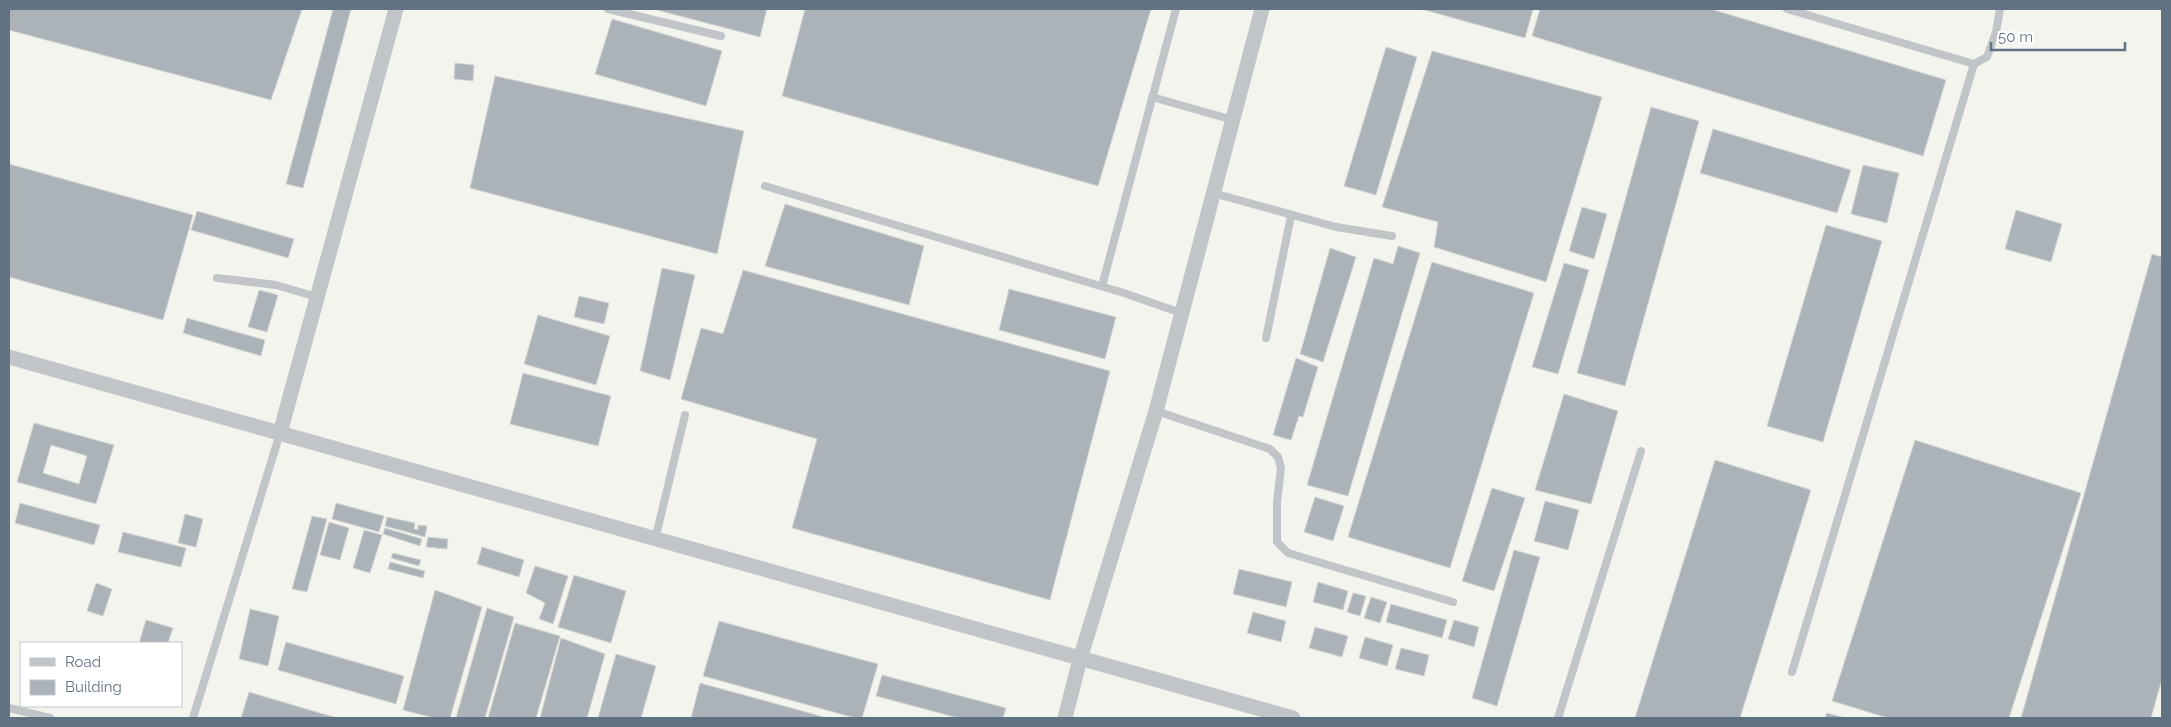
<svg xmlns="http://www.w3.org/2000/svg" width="2171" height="727" font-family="Raleway,sans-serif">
<rect width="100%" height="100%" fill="#f4f4ef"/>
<!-- building -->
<path fill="#abb2b8" stroke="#d5d5d2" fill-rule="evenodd" d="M9 9H302L271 100 9 30Z
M333 9H351L303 188 286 184Z
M653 9H767L760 37Z
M805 9H1151L1098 186 782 96Z
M1421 9H1533L1525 38Z
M1540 9H1711L1946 80 1923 156 1532 36Z
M612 19 722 51 706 106 595 74Z
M1386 47 1417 57 1376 195 1344 186Z
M1432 51 1602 97 1546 282 1434 247 1438 222 1382 207Z
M455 63 474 65 473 81 454 79Z
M495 76 744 131 717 254 470 188Z
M1651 107 1699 121 1625 386 1577 373Z
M1713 129 1851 170 1837 213 1700 173Z
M9 164 193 215 163 320 9 277Z
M1863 165 1899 173 1887 223 1851 214Z
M785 204 924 246 909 305 765 266Z
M1582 207 1607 214 1594 259 1569 251Z
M2016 210 2062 224 2051 262 2005 249Z
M197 211 294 239 288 258 191 230Z
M1826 225 1882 241 1823 442 1767 426Z
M1398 246 1420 253 1348 496 1307 485 1374 258 1393 264Z
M1330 248 1356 257 1323 362 1300 354Z
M2152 254 2162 257V679L2151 718H2021Z
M1432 262 1534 293 1450 568 1348 537Z
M1564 263 1589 270 1558 374 1532 367Z
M662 268 695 275 670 380 640 371Z
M743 270 1110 371 1050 600 792 528 817 439 681 399 701 328 723 334Z
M1009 289 1116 317 1105 359 999 330Z
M259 290 278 295 267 332 248 327Z
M579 296 609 303 604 324 574 317Z
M538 315 610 336 596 385 524 364Z
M187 318 265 340 261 356 183 333Z
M1296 358 1318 367 1303 417 1299 416 1291 440 1273 435Z
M523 373 611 396 598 446 510 424Z
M1564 394 1618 411 1591 504 1535 490Z
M34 423 114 445 96 504 17 482ZM51 445 87 456 79 484 43 473Z
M1915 440 2081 493 2009 718H1888L1832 701Z
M1715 460 1811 490 1740 718H1635Z
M1492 488 1525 498 1494 591 1462 581Z
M1315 497 1344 506 1333 541 1304 532Z
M1545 501 1579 510 1568 550 1534 541Z
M20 503 100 525 94 545 15 523Z
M336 503 384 516 379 532 332 519Z
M185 514 203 519 196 547 178 543Z
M312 516 327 519 307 592 292 589Z
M387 517 415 523 414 529 418 530V525L427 526 425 537 385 526Z
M329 522 349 528 340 560 320 555Z
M385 528 422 539 420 546 383 534Z
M364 530 382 535 370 573 353 568Z
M123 532 186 548 181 567 118 552Z
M428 537 448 539 447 549 426 547Z
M482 547 524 560 519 577 477 564Z
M1514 550 1540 557 1497 706 1472 698Z
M393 553 421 560 419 566 391 558Z
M390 562 425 571 423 578 388 569Z
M535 566 568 576 553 624 539 619 545 603 526 593Z
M1239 569 1292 582 1286 607 1233 594Z
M574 575 626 591 611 643 558 627Z
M1318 582 1348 591 1343 610 1313 602Z
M96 583 112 589 103 616 87 611Z
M435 590 482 607 450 718H434L403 710Z
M1353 593 1366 596 1360 616 1347 612Z
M1371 597 1387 602 1380 623 1364 618Z
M1391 604 1447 620 1442 638 1386 622Z
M487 608 514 617 485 718H456Z
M250 609 279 616 268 666 239 659Z
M1253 612 1286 621 1281 642 1247 633Z
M146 620 173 628 168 643H139Z
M1454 620 1479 627 1474 647 1448 639Z
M719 621 878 664 862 718H855L703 676Z
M515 623 560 636 536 718H488Z
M1315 627 1348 636 1342 657 1309 648Z
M1365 637 1393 645 1387 666 1359 658Z
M561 638 605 654 587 718H540Z
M286 642 404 676 396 704 278 670Z
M1401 648 1429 655 1424 676 1395 669Z
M616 654 656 666 641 718H598Z
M882 675 1006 708 1003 718H958L876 696Z
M700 683 828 718H691Z
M249 692 337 718H241Z
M1827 713 1845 718H1825Z"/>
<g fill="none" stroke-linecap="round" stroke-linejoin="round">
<!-- service -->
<path stroke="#c1c5c8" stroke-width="8" d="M608 9 721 36
M1787 9 1974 64 1987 57 1996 32 2000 9
M1152 97 1233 120
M765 186 1124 293 1181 313
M1213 193 1336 227 1392 236
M217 278 276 285 317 297
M1102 286 1176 9
M1266 338 1291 216
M1156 411 1270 449 1278 457 1281 468 1277 502V542L1288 553 1453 602
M655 540 685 415
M1792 672 1974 64
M9 708 50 718
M193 718 280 433
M1558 718 1641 451"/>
<!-- minor -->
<path stroke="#c1c5c8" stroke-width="15" d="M9 357 1293 718
M280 433 396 9
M1065 718 1080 659 1156 411 1262 9"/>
</g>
<!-- border -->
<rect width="2171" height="727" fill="none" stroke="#617283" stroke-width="20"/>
<!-- legend -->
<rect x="20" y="642" width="162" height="65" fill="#ffffff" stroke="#c0c7cd"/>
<rect x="30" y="658" width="25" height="8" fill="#c1c5c8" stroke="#c0c7cd"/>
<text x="65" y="667" font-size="15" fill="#617283">Road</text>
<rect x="30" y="680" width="25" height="15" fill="#abb2b8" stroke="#c0c7cd"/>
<text x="65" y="692" font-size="15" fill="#617283">Building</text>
<!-- scale -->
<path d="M1991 42v8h134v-8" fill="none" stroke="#617283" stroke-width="2.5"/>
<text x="1998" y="42" font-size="15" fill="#617283" stroke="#ffffff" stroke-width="4" paint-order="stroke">50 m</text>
</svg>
